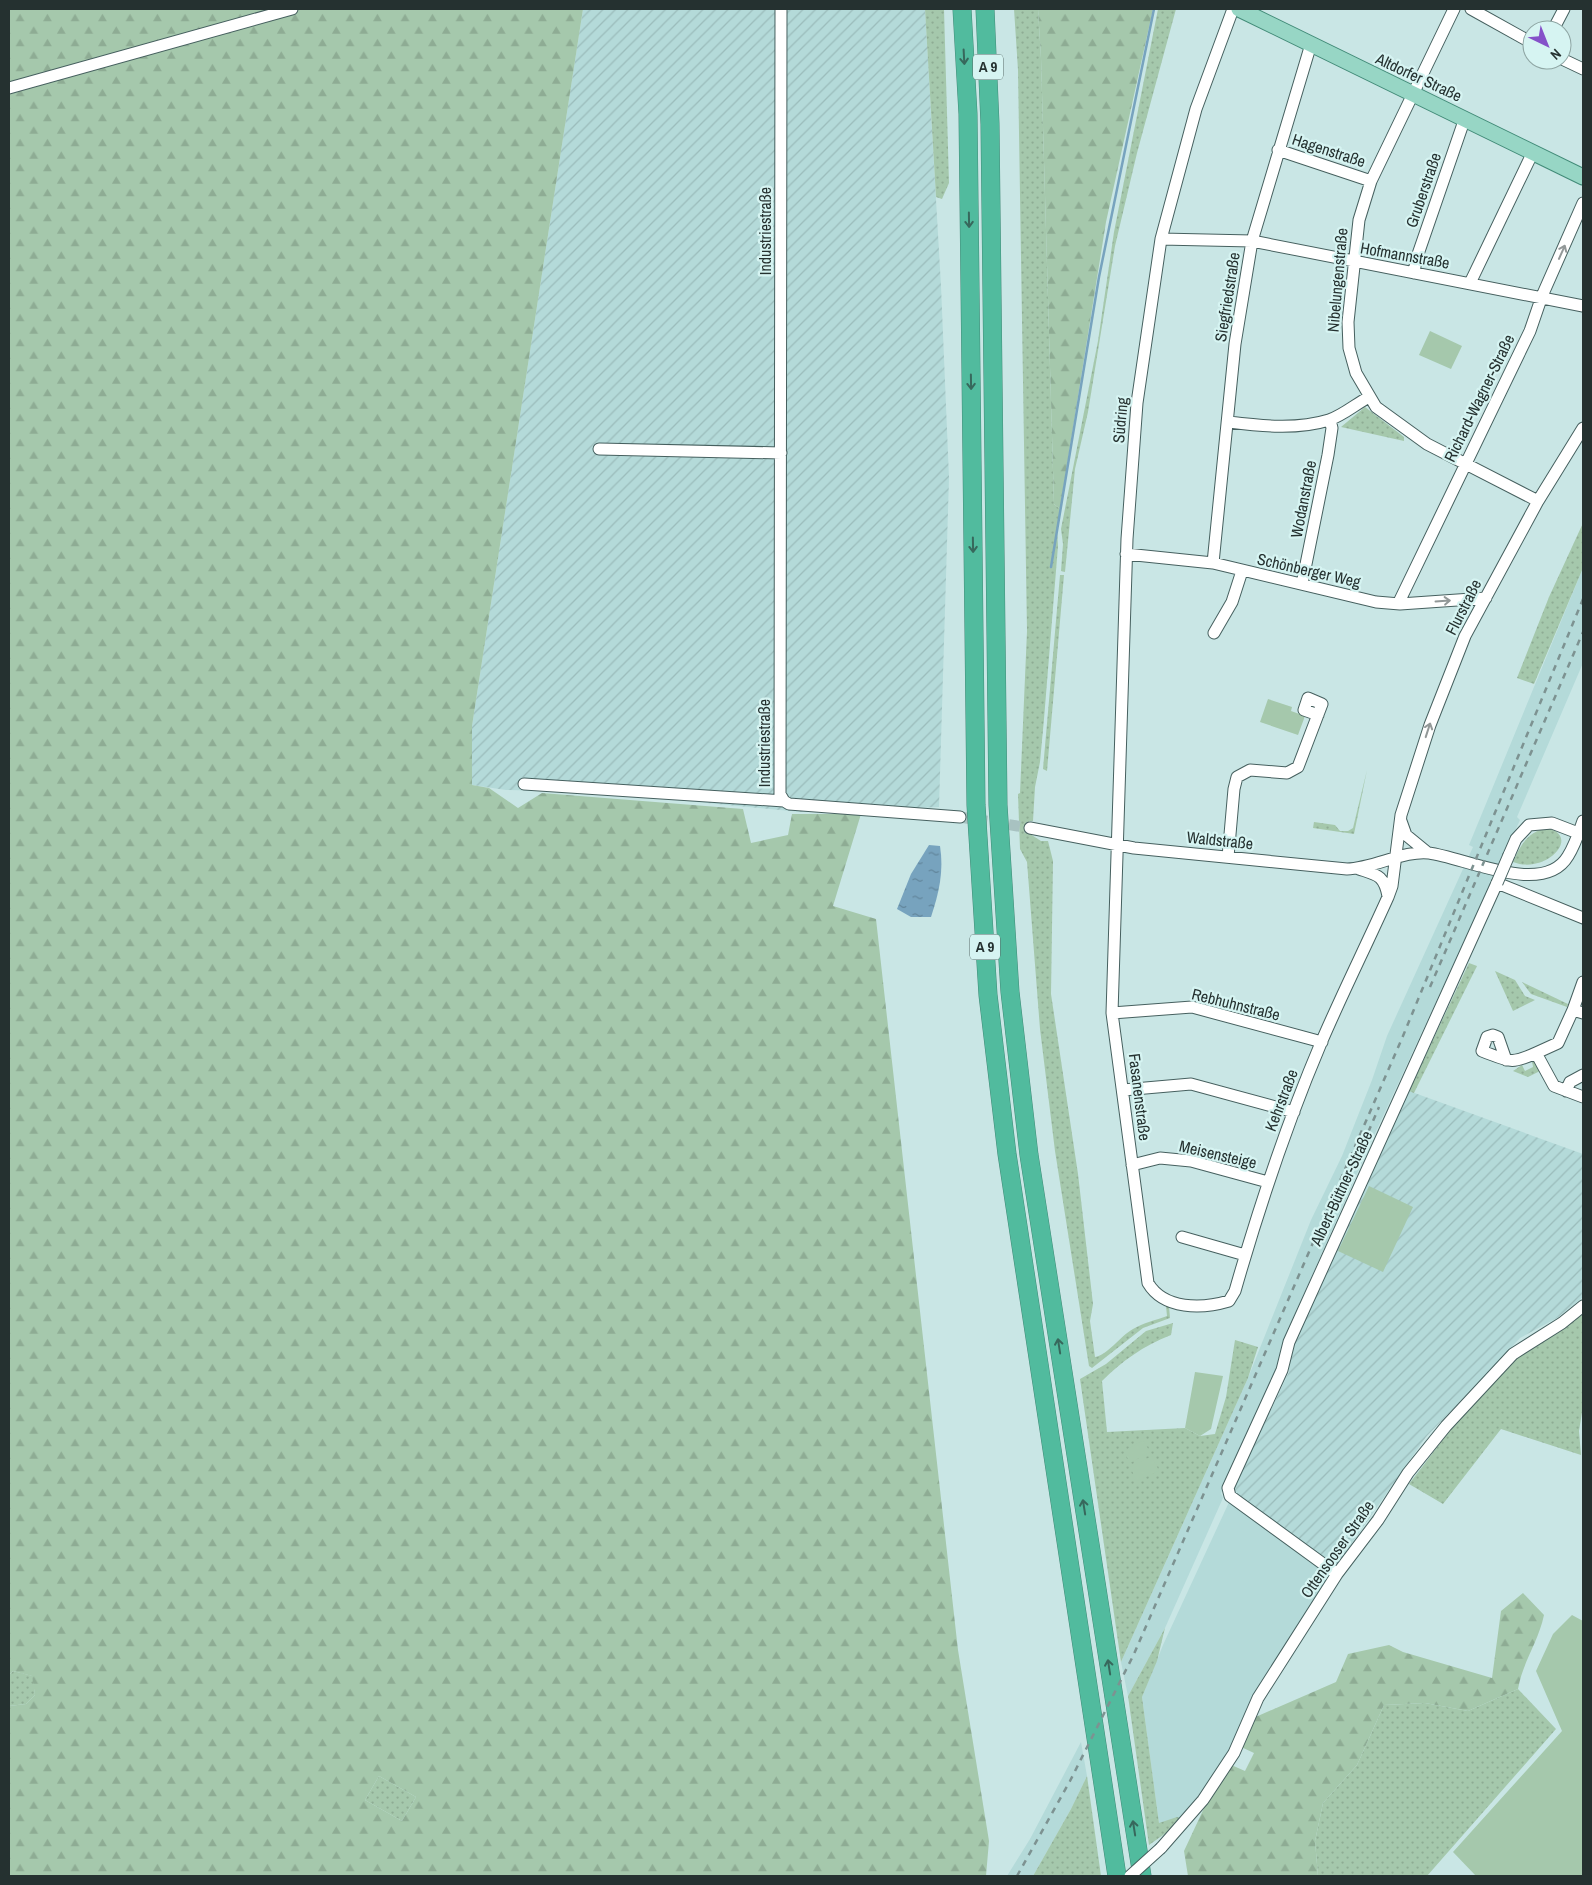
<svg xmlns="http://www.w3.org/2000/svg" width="1592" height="1885" font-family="'Archivo Narrow',sans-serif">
<defs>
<pattern id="industrial-furrows" width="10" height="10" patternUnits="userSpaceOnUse" patternTransform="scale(1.25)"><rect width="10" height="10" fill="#b4dad9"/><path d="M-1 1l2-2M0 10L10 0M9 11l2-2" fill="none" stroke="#9bbcbb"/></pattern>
<pattern id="grass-dots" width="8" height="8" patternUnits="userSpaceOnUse" patternTransform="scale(1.25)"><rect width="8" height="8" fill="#a5c8ac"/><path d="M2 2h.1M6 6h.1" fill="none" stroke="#8eac94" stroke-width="1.8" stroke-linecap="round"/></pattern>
<pattern id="forest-firs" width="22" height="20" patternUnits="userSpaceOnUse" patternTransform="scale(1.25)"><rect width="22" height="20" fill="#a5c8ac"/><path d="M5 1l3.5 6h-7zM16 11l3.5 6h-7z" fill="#8eac94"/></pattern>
<pattern id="water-ripples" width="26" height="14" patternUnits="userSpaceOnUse" patternTransform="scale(1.25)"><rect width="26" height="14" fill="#77a3be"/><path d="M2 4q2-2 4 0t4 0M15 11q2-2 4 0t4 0" fill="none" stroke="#61859b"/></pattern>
</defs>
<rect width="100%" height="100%" fill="#c9e6e5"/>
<!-- built -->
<path fill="#b4dad9" d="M1583 568V663L1517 817 1520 820 1372 1140 1286 1334 1272 1383 1234 1463 1221 1493 1223 1498 1165 1628 1128 1696 1121 1662 1248 1378 1311 1220 1342 1156 1372 1080 1387 1036 1473 847 1469 845Z
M1230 1500 1323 1568 1327 1582 1252 1697 1233 1744 1201 1796 1180 1824 1159 1823 1142 1697 1163 1645Z
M1081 1742 1087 1776 1071 1809 1033 1876H1007L1030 1839Z"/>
<!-- industrial -->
<path fill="url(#industrial-furrows)" d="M583 9H925L941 286 949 478 939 807 800 812 594 792 506 790 472 785V726Z
M1409 1091 1583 1154V1297L1557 1318 1520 1338 1426 1437 1333 1570 1231 1493 1289 1372 1290 1349 1346 1217Z"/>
<!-- grass -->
<path fill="url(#grass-dots)" d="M925 9H944L949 183 942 199 936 197Z
M1014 9H1038L1041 58 1054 504 1060 509 1057 529 1058 546 1044 719 1040 762 1035 787 1033 821H1029L1030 834 1041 841H1048L1053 861 1051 994 1078 1174 1093 1304 1090 1321 1095 1357C1108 1355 1120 1336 1133 1329 1143 1323 1156 1320 1167 1316L1166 1306H1169L1170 1318 1143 1328 1092 1368 1089 1366 1055 1151 1040 1029 1027 862 1020 849 1018 794 1020 793 1027 631 1018 70Z
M1158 9H1176L1137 153 1115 246 1088 412 1075 469 1065 572 1061 571 1063 544 1061 529 1098 341 1114 232Z
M1365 407 1404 437V441L1341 427Z
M1583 523V568L1534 684 1517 678 1549 597Z
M1060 575H1064L1047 771 1043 769Z
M1367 770 1354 834 1313 828 1314 822 1335 825 1340 831H1348L1353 828Z
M1547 828C1582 836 1546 875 1513 862 1520 846 1527 832 1547 828Z
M1469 963 1477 966 1414 1093 1409 1091Z
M1495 971 1515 980 1525 996 1535 1000 1513 1011Z
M1522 982 1568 1004 1567 1007 1531 994Z
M1532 1060 1537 1062 1540 1071 1528 1077 1513 1071 1522 1065 1525 1071 1533 1067Z
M1583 1314V1406L1579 1431 1581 1455 1501 1429 1443 1504 1409 1484C1442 1442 1480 1386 1522 1354 1542 1339 1563 1327 1583 1314Z
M1173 1323 1171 1335C1143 1346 1122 1361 1102 1381L1107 1432 1185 1428 1200 1436 1215 1434 1226 1397 1235 1340 1258 1347 1248 1378 1121 1662 1080 1379 1106 1364 1146 1331Z
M1165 1628 1157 1661 1142 1697 1159 1823 1177 1817 1180 1818 1169 1835 1166 1833 1149 1845 1128 1696Z
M13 1671 33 1676 35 1695 26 1704 9 1706V1675Z
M1518 1689 1556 1729 1427 1876H1318L1315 1841 1323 1803 1357 1765 1384 1705 1425 1703 1468 1711Z
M379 1776 416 1797 402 1821 365 1800Z
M1087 1776 1101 1876H1033L1071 1809Z"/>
<!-- forest -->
<path fill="url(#forest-firs)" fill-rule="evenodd" d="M9 9H583L472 726V785L489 788 518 808 542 793 743 809 751 843 788 835 792 814H861L833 906 876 919 958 1650 989 1841 986 1876H9V1706L26 1704 35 1695 32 1676 13 1671 9 1675ZM379 1776 416 1797 402 1821 365 1800Z
M1038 9H1153L1106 222 1060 509 1054 504 1041 58Z
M1523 1593 1544 1615C1538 1643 1523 1661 1518 1689L1468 1711 1425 1703 1384 1705 1357 1765 1323 1803 1315 1841 1318 1876H1188L1184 1851 1212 1791 1229 1764 1245 1771 1254 1753 1239 1746 1251 1719 1336 1682 1348 1654 1389 1645 1403 1652 1492 1678 1501 1611Z"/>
<!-- park -->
<path fill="#a5c8ac" d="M1430 331 1462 346 1451 369 1419 355Z
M1268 699 1292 707 1291 711 1305 716 1298 735 1260 722Z
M1369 1186 1413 1207 1383 1272 1338 1251Z
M1195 1372 1223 1376 1211 1429 1200 1436 1185 1428Z
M1143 1440 1150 1452 1130 1463 1124 1451Z
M1152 1456 1159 1471 1137 1481 1130 1467Z
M1572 1615 1583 1621V1876H1476L1453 1852 1562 1731 1536 1671 1553 1634Z"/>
<!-- water -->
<path fill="url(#water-ripples)" d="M929 845 940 846C944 871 939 893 931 917H911L897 909 911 874Z"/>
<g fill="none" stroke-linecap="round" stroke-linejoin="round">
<!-- stream -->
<path stroke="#77a3be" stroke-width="2.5" d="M1051 567 1099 277 1154 9"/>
<!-- minor-tunnel -->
<path stroke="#a8c2c1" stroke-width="11" stroke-dasharray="11 5.5" stroke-linecap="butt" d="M960 817 1030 828"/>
<!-- minor casing -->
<g stroke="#46605f" stroke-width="13">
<path id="minor" d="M781 9 780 788V794L784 801
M1233 9 1196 109 1161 239 1137 403 1127 539 1112 1013 1148 1283C1164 1310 1202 1309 1229 1301L1235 1291C1259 1207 1287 1123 1321 1043 1342 994 1366 946 1388 897L1392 886 1401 815 1430 725 1465 636 1538 501 1583 428
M1454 9 1371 181 1359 220 1348 322 1349 348 1356 373 1376 407 1427 444 1538 501
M1471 9 1532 43
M1553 30 1564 9
M1562 59 1583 69
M9 88 292 9
M1278 150 1371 181
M1161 239 1252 241 1583 306
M1414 273 1416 260 1465 118
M1470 283 1533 152
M1229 422C1261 426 1297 430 1329 420 1342 416 1356 404 1369 397
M599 449 781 453
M1126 554 1213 563 1376 602 1400 604 1486 598
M1213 563 1235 344 1252 241 1311 44
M1302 584 1328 455 1332 428 1330 420
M1400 604V600L1530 331 1542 296 1583 203
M1214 633 1232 602 1242 571
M524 784 784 801 789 804 960 817
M1401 821 1406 835 1428 853
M1030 828 1134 848 1347 869C1374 868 1405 850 1429 853 1466 858 1544 897 1568 856 1575 845 1579 832 1583 821
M1509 855 1516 839 1529 825 1552 823 1578 833
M1228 857 1234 789 1237 777 1250 770 1287 773 1298 767 1322 704 1308 698 1304 710 1318 715
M1359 869C1377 875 1384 875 1388 896
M1583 982 1573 1010 1583 1013
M1112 1013 1192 1007 1322 1042
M1536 1053 1558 1043 1573 1010
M1506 1060 1498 1037 1493 1035 1487 1037 1482 1051C1509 1061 1510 1065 1536 1053L1554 1086 1583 1097
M1123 1090 1191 1084 1294 1112
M1566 1091 1570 1082 1583 1075
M1132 1165 1160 1158 1191 1161 1268 1182
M1182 1237 1245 1255
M1337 1574 1230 1496 1228 1488 1282 1370 1289 1342 1497 883 1583 918
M1161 1848 1203 1800 1234 1753 1258 1698 1337 1574 1378 1520 1408 1473 1446 1426 1513 1354 1562 1323 1583 1306"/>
</g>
<!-- major casing -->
<g stroke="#428b78" stroke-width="17">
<path id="major" d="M1239 9 1583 177"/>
</g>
<!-- highway casing -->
<g stroke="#428b78" stroke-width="19">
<path id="highway" d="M962 9 968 114 976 805 988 995 1007 1154 1117 1876
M985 9 990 124 998 805 1010 992 1029 1155 1142 1876"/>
</g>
<!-- minor -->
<use href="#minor" stroke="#fff" stroke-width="11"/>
<!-- major -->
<use href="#major" stroke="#97d6c5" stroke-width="15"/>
<!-- highway -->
<use href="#highway" stroke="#51bb9e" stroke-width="18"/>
<!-- rail -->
<path stroke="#7d9291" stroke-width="2.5" stroke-dasharray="6 6" stroke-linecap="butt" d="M1430 987 1583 632
M1321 1242 1379 1107
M1017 1876 1070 1781 1134 1654 1403 1036 1583 599"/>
<!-- minor-bridge casing -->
<g stroke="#46605f" stroke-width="13" stroke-linecap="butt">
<path id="minor-bridge" d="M1497 883 1509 855
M1130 1876 1161 1848"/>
</g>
<!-- minor-bridge -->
<use href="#minor-bridge" stroke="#fff" stroke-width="11"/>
</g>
<!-- one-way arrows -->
<defs><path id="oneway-shaft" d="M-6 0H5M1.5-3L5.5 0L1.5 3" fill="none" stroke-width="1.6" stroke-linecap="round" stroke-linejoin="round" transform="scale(1.25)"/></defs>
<g stroke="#37685c">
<use href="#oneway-shaft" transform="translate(964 57) rotate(87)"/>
<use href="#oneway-shaft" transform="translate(969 220) rotate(89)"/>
<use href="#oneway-shaft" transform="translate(971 382) rotate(89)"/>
<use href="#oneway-shaft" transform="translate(973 545) rotate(89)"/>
<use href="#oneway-shaft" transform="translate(1059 1346) rotate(-99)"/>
<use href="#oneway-shaft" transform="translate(1084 1507) rotate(-99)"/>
<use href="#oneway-shaft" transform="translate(1109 1667) rotate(-99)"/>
<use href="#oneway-shaft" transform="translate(1134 1828) rotate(-99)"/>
</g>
<g stroke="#929898">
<use href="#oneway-shaft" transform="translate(1562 252) rotate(-66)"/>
<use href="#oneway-shaft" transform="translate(1443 601) rotate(-4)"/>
<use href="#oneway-shaft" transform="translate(1428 730) rotate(-72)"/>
</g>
<g text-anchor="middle" stroke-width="4.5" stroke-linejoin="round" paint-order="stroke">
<!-- shield labels -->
<g fill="#d6f4f2" stroke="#5a6c6a" stroke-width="1">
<rect x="973" y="54.5" width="30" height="25" rx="4"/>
<rect x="970" y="934.5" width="30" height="25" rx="4"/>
</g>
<g font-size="15" font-weight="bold" fill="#253130">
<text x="988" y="72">A 9</text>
<text x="985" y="952">A 9</text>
</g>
<!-- street labels -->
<g font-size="16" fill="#253130" stroke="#d6f4f2">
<text transform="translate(1419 77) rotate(25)" y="6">Altdorfer Straße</text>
<text transform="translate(1329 150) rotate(18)" y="6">Hagenstraße</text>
<text transform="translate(1423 190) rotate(-71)" y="6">Gruberstraße</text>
<text transform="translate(765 231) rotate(-90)" y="6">Industriestraße</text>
<text transform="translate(1405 255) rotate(10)" y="6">Hofmannstraße</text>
<text transform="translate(1337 280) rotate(-85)" y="6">Nibelungenstraße</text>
<text transform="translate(1227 297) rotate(-81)" y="6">Siegfriedstraße</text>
<text transform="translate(1479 398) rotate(-64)" y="6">Richard-Wagner-Straße</text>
<text transform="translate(1120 420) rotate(-85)" y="6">Südring</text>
<text transform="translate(1303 499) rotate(-79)" y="6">Wodanstraße</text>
<text transform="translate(1309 570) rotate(13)" y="6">Schönberger Weg</text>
<text transform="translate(1463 607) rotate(-63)" y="6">Flurstraße</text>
<text transform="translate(764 743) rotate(-90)" y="6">Industriestraße</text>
<text transform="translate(1220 840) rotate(6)" y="6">Waldstraße</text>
<text transform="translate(1236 1004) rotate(14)" y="6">Rebhuhnstraße</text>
<text transform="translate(1140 1097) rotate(83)" y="6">Fasanenstraße</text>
<text transform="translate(1281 1100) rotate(-69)" y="6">Kehrstraße</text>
<text transform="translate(1218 1154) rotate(13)" y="6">Meisensteige</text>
<text transform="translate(1341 1188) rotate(-65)" y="6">Albert-Büttner-Straße</text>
<text transform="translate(1337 1549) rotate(-55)" y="6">Ottensooser Straße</text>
</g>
</g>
<!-- border -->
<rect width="1592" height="1885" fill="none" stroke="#253130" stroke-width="20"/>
<!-- north arrow -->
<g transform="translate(1547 45) rotate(137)"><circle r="24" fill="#d6f4f2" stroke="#8fa6a4"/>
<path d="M0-4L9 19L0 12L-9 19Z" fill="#8551c9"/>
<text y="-8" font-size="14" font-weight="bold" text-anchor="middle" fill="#253130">N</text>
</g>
</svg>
